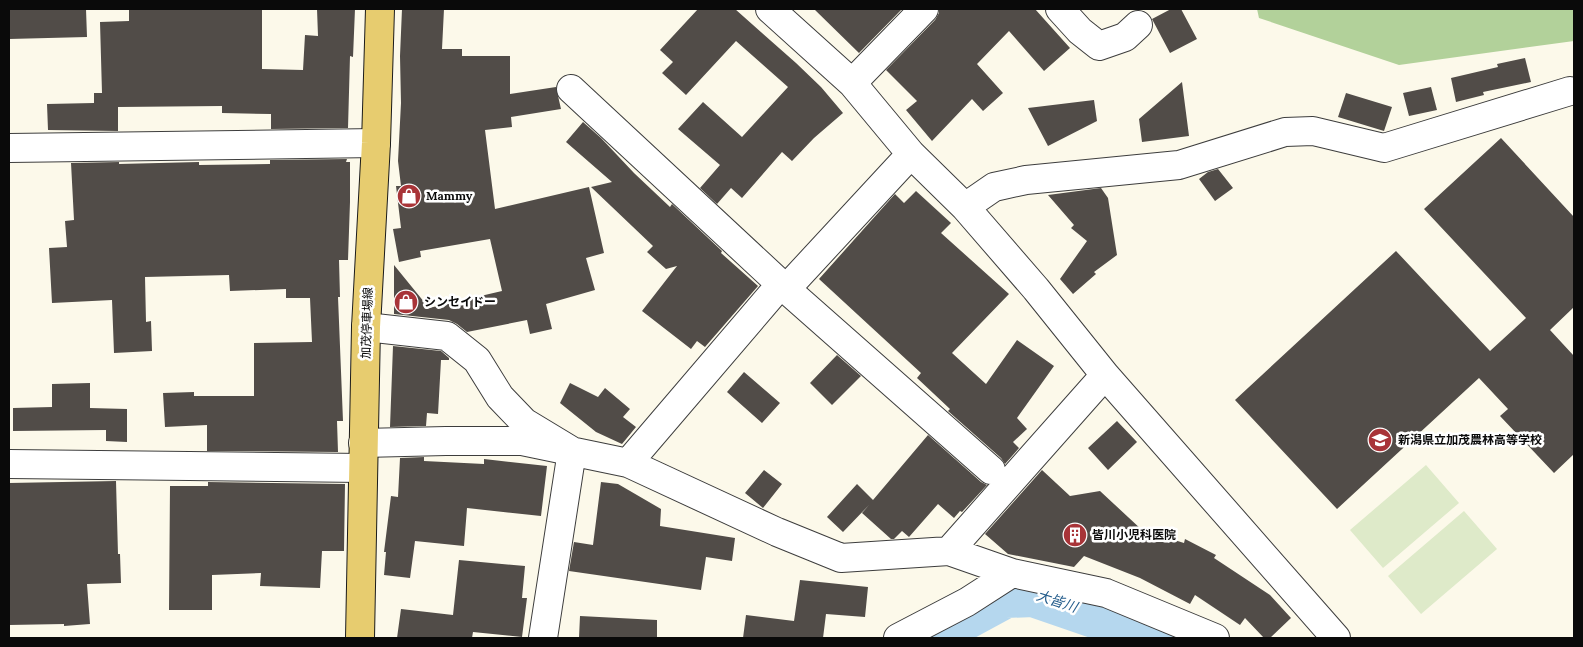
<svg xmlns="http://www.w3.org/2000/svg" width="1583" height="647" font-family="Lora,'Noto Sans JP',serif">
<rect width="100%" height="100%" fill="#fcf9ea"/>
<!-- forest -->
<path fill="#b2d19a" d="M1257 9H1574V41L1399 65 1259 18Z"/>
<!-- pitch -->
<path fill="#deeac9" d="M1426 465 1459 503 1383 568 1350 530Z
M1464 511 1497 549 1421 614 1388 576Z"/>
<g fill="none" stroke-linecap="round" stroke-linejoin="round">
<!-- river -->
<path stroke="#b5d7ee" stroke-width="50" d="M946 625 1005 593 1034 592 1167 638"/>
</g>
<!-- building -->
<path fill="#514c48" d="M9 9H86L87 37 9 39Z
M129 9H262V69L303 70 305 35 318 36 317 9H355L353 57 350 56 348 128 271 129V114L222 113V106L118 107V131L48 130 47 104 94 103V93H102L100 22 129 21Z
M402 9H444L442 49H462V56H510V94L556 87 561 109 511 117 512 127 485 130 495 209 589 187 604 253 586 258 595 290 546 304 552 329 530 334 527 320 467 332 457 324 449 320 394 314V265L429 308 502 291 490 239 420 251 421 257 399 262 393 229 401 228 396 186H401L398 161 401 103 400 56Z
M698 9H735L796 63 821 87 843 113 814 138 792 161 782 152 742 198 731 188 717 204 700 188 720 165 678 129 703 102 742 137 788 87 736 41 686 95 662 73 673 62 660 50Z
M814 9H902L859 53Z
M939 9H1035L1070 48 1044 71 1009 31 977 64 1003 93 983 111 972 99 932 141 906 110 917 101 886 70 935 20 939 13Z
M1171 9H1181L1197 39 1170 53 1152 19Z
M1525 58 1531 82 1483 92 1484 95 1456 102 1451 78 1498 67 1497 64Z
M1182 82 1189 136 1142 142 1139 119Z
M1431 87 1437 110 1409 116 1403 93Z
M1346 93 1392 107 1384 131 1338 117Z
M1094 100 1097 121 1048 146 1028 108Z
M583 122 601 138 634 173 670 207 672 204 722 251 721 253 758 286 705 347 697 341 691 349 642 311 677 266 666 269 647 252 653 246 591 187 612 182 566 142Z
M1501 138 1574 217V307L1550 330 1574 356V454L1554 473 1500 416 1508 409 1479 378 1337 509 1235 400 1396 251 1490 351 1526 318 1424 209Z
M347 159 346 162H350V202L348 260H339L340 297H338L343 421H337L338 452 207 451V425L165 427 163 393 194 392V396H254V343L312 342 310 298H286V289L230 291 229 275 145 277 146 322 151 321 152 351 114 353 112 300 52 303 49 248 67 247 65 221 74 220 71 163 119 162V164L199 162V165L270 164V160Z
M1218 169 1233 188 1215 201 1199 179 1208 172Z
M1101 188 1108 198 1117 255 1094 272 1096 274 1073 294 1060 279 1087 241 1071 228 1074 225 1048 195Z
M916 191 951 223 941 233 1009 294 952 353 986 384 1017 340 1054 366 1017 418 1027 429 1013 442 1019 448 1005 464 1001 458 948 411 950 409 917 378 921 373 819 279 895 194 904 203Z
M393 346 441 351 449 358V360H441L438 414 427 413 426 426 390 427Z
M837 355 861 376 832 405 810 383Z
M744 372 780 403 762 423 727 392Z
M90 383V408L127 409V442L106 441V430L13 431V408L52 407V384Z
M570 383 598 397 605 388 630 409 623 417 636 427 622 444 596 432 560 403Z
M1117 421 1137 442 1108 470 1088 448Z
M928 435 981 482 987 485 962 512 960 511 954 518 938 504 909 537 902 531 894 539H891L862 513 869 505 843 532 827 517 857 484 873 500Z
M424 457V461L484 464V459L547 466 541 516 467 508 464 546 415 541 410 578 384 575 386 552H384L391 496 398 497 400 458Z
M764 470 782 484 763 508 745 493Z
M1042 470 1070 496 1100 491 1142 530 1184 543 1185 539 1216 555 1214 558 1270 595 1291 618 1270 638H1264L1245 618 1240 625 1195 595 1190 604 1140 578 1084 556 1074 567 1008 554 985 534Z
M116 481 118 554H120L121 583 87 584 90 624 64 626V624L9 625V483Z
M208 482 345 484 344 551H322L320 588 260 586 261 573 212 575V610H169L170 486H208Z
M601 482 618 484 661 509 660 526 735 538 732 561 706 557 701 590 569 571 574 542 593 545Z
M459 560 525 566 522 598H527L522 637 473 632 472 638H397L401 609 453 615Z
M800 580 868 587 865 617 826 614 823 638H743L746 615 794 621Z
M580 616 657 620V638H579Z"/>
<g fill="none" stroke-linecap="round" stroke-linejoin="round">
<!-- minor casing -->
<g stroke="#3d3d3d" stroke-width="30">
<path id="minor" d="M770 9 852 83 911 154 965 207 1036 289 1105 375 1336 638
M1060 9 1080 31 1099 46 1125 37 1138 25
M852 83 924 9
M571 89 786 289 991 470
M9 148 376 143
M965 207 994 187 1026 180 1179 165 1285 132 1313 131 1384 148 1570 91
M786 289 911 154
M366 327 447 336 477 360 500 397 524 422 572 451 543 638
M363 443 446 441H522L628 463 777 532 841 558 949 551 1012 573 1106 593 1215 638
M628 463 781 284
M9 464 363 468
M949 551 1105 375
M898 638 967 602 1012 573"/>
</g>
<!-- major casing -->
<g stroke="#1b1b1b" stroke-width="30">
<path id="major" d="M360 638 366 327 376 143 380 9"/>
</g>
<!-- minor -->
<use href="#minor" stroke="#fff" stroke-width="28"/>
<!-- major -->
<use href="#major" stroke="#e7cc6f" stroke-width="28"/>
</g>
<!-- icons -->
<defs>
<g id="shop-disc" transform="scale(1.25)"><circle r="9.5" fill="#a83438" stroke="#fff"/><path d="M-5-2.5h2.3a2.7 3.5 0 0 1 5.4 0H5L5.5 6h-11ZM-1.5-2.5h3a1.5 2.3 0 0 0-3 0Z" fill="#fff"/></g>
<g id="school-disc" transform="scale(1.25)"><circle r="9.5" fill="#a83438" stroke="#fff"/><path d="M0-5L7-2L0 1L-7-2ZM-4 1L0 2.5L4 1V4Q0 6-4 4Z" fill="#fff"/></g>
<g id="building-disc" transform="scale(1.25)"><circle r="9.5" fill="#a83438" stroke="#fff"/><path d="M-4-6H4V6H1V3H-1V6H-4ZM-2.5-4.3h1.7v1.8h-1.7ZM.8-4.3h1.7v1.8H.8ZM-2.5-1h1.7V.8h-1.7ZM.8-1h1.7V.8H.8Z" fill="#fff"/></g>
</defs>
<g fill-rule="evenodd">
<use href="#shop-disc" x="409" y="196"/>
<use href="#shop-disc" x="406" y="302"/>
<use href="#school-disc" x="1380" y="440"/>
<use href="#building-disc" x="1075" y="535"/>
</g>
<g text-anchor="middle" stroke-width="5" stroke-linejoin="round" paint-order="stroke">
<!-- poi labels -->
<g font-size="12" font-weight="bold" fill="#0a0a0a" stroke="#fff" text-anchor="start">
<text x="426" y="200">Mammy</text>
<text x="424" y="306">シンセイドー</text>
<text x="1398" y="444">新潟県立加茂農林高等学校</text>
<text x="1092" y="539">皆川小児科医院</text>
</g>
<!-- street labels -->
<g font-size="12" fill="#0a0a0a" stroke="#fff">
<text transform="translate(367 323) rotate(-88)" y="4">加茂停車場線</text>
</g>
<!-- water labels -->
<g font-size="14" font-style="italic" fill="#245d8c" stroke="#fff">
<text transform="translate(1057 601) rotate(18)" y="5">大皆川</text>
</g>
</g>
<!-- border -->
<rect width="1583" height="647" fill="none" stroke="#0a0a0a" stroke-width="20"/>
</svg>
